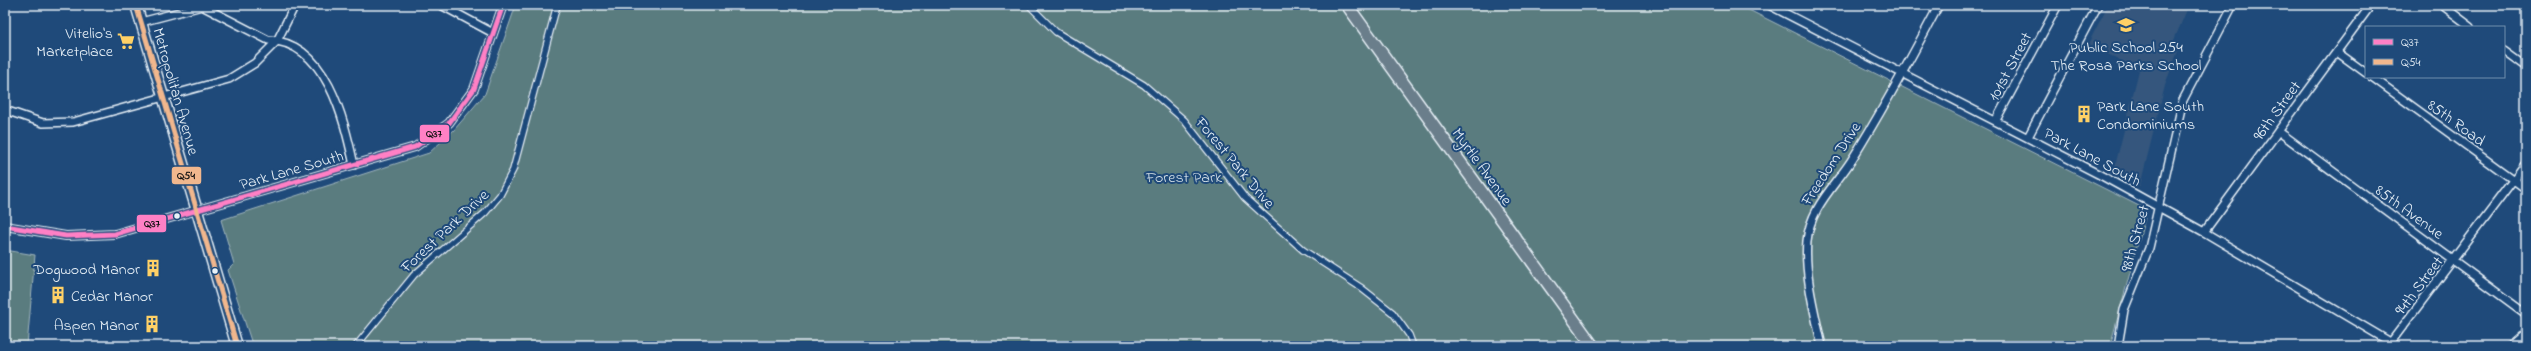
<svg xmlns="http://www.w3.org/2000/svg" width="2531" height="351" font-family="'Indie Flower',sans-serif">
<rect width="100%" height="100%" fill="#1f4a7a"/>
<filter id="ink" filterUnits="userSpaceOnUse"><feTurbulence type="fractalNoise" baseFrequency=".025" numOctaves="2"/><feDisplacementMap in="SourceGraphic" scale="8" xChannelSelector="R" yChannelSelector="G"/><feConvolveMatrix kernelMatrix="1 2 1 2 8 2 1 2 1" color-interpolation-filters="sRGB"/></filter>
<g filter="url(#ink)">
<!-- built -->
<path fill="#34577d" d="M2108 5H2189L2171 47 2178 51 2166 82 2140 186 2114 170 2139 70 2088 44Z"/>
<!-- green -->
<path fill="#5a7b7f" stroke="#a1b6bc" d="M516 5H1739L2147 210 2110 346H248L252 344 228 270 234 264 221 220 429 153 454 130 485 94Z
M5 250 35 255 27 346H5Z"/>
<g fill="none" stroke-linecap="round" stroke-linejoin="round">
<!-- pedestrian casing -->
<g stroke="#e8f1f8" stroke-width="8">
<path id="pedestrian" d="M1029 5 1056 32 1144 85 1184 120 1245 198 1303 250 1360 287 1393 313 1409 335 1413 346
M356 346 414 275 485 213 500 195 513 170 557 5"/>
</g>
<!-- minor casing -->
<g stroke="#e8f1f8" stroke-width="10">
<path id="minor" d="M441 5 493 33
M1769 5 2104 177 2204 232 2397 346
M2442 5 2471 27
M141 22 202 6 268 40C327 42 344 120 354 165
M2504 51 2526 67
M2337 52 2366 73
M2372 77 2526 189
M5 110 43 123 73 122 229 79 255 63 277 41 295 5
M1996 120 2058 5
M2278 131 2526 314
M2028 137 2098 5
M5 226 66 236 115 234 415 147 449 123 474 89 503 5
M2204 232 2371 5
M1822 346C1815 315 1804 273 1807 241 1810 208 1834 187 1851 161 1883 110 1911 58 1939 5
M2118 346 2124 310 2149 248 2183 100 2233 5
M2388 346 2526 163
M2510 346 2526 332"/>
</g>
<!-- secondary casing -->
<g stroke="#e8f1f8" stroke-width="13">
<path id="secondary" d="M136 5 237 346"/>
</g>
<!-- primary casing -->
<g stroke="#e8f1f8" stroke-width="14">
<path id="primary" d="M1347 5 1593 346"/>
</g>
<!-- pedestrian -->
<use href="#pedestrian" stroke="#1f4a7a" stroke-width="5.5"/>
<!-- minor -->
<use href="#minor" stroke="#1f4a7a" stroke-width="7"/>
<!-- secondary -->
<use href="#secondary" stroke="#1f4a7a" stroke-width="10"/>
<!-- primary -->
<use href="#primary" stroke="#6b7e8b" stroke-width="11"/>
<!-- bus-1 casing -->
<g stroke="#1f4a7a" stroke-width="8">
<path id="bus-1" d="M5 226 66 236 115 234 415 147 449 123 474 89 503 5"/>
</g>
<!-- bus-2 casing -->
<g stroke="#1f4a7a" stroke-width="8">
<path id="bus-2" d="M136 5 237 346"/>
</g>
<!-- bus-1 -->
<use href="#bus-1" stroke="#ff80c5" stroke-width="5"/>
<!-- bus-2 -->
<use href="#bus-2" stroke="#f1b78d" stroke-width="5"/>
</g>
</g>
<!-- icons -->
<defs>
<g id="school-bare" transform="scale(1.38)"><path d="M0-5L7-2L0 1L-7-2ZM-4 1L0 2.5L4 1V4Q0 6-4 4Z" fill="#ffd166" stroke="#1f4a7a" stroke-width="2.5" paint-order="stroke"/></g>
<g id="supermarket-bare" transform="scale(1.38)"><path d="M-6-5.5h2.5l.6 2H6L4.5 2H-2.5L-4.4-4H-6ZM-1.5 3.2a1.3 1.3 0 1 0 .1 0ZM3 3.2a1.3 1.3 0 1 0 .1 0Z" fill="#ffd166" stroke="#1f4a7a" stroke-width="2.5" paint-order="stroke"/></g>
<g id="building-bare" transform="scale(1.38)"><path d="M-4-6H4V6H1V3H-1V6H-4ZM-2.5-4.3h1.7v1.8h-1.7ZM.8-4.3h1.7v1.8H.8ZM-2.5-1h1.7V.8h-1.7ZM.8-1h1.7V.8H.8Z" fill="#ffd166" stroke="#1f4a7a" stroke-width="2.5" paint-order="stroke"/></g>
</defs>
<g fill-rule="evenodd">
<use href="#school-bare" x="2126" y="25"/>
<use href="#supermarket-bare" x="126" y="41"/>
<use href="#building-bare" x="2084" y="114"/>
<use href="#building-bare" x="153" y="268"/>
<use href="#building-bare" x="58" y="295"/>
<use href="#building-bare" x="152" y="324"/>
</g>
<!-- markers -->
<g fill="#e8f1f8" stroke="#1f4a7a" stroke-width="1.5">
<circle cx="177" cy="216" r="3.5"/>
<circle cx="215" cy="271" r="3.5"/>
</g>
<g text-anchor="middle" stroke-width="4" stroke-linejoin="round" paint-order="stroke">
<!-- poi labels -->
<g font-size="16" fill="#e8f1f8" stroke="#1f4a7a" text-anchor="end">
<text x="113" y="38">Vitelio's<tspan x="113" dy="18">Marketplace</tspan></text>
<text x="2126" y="52" text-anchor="middle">Public School 254<tspan x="2126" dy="18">The Rosa Parks School</tspan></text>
<text x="2097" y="111" text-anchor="start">Park Lane South<tspan x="2097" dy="18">Condominiums</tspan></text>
<text x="140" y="274">Dogwood Manor</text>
<text x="71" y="301" text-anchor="start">Cedar Manor</text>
<text x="139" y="330">Aspen Manor</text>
</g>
<!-- street labels -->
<g font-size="16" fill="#e8f1f8" stroke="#1f4a7a">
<text transform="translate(2009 66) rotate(-62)" y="6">101st Street</text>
<text transform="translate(177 91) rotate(74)" y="6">Metropolitan Avenue</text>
<text transform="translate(2276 110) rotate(-54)" y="6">96th Street</text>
<text transform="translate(2457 122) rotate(36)" y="6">85th Road</text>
<text transform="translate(2093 156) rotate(28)" y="6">Park Lane South</text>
<text transform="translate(1236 162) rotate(50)" y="6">Forest Park Drive</text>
<text transform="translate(1830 163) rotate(-57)" y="6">Freedom Drive</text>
<text transform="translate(1483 166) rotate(54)" y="6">Myrtle Avenue</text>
<text transform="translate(291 169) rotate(-16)" y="6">Park Lane South</text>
<text transform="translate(2410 211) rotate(36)" y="6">85th Avenue</text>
<text transform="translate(444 230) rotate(-43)" y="6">Forest Park Drive</text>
<text transform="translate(2134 238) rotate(-74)" y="6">98th Street</text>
<text transform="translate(2418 285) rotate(-53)" y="6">94th Street</text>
</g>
<!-- park labels -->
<g font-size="16" fill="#d3dfe6" stroke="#1f4a7a">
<text x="1184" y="182">Forest Park</text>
</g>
</g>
<g stroke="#1f4a7a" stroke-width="1.5">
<rect x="419" y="124" width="31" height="19" rx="4" fill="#ff80c5"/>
<rect x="171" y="166" width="31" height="19" rx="4" fill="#f1b78d"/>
<rect x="136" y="214" width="31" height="19" rx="4" fill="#ff80c5"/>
</g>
<g font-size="11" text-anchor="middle" font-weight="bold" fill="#111">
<text x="434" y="137">Q37</text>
<text x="186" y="179">Q54</text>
<text x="152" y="227">Q37</text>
</g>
<!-- margin -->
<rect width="2531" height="351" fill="none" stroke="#1f4a7a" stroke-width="20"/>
<rect x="10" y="10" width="2511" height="331" fill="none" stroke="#e8f1f8" stroke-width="1.5" filter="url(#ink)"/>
<!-- legend -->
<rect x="2365" y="26" width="140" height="52" fill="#1f4a7a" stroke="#6f8dac"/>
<rect x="2373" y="39" width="20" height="6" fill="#ff80c5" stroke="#6f8dac"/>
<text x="2401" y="46" font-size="12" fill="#e8f1f8">Q37</text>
<rect x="2373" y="59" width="20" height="6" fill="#f1b78d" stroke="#6f8dac"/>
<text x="2401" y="66" font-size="12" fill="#e8f1f8">Q54</text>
</svg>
